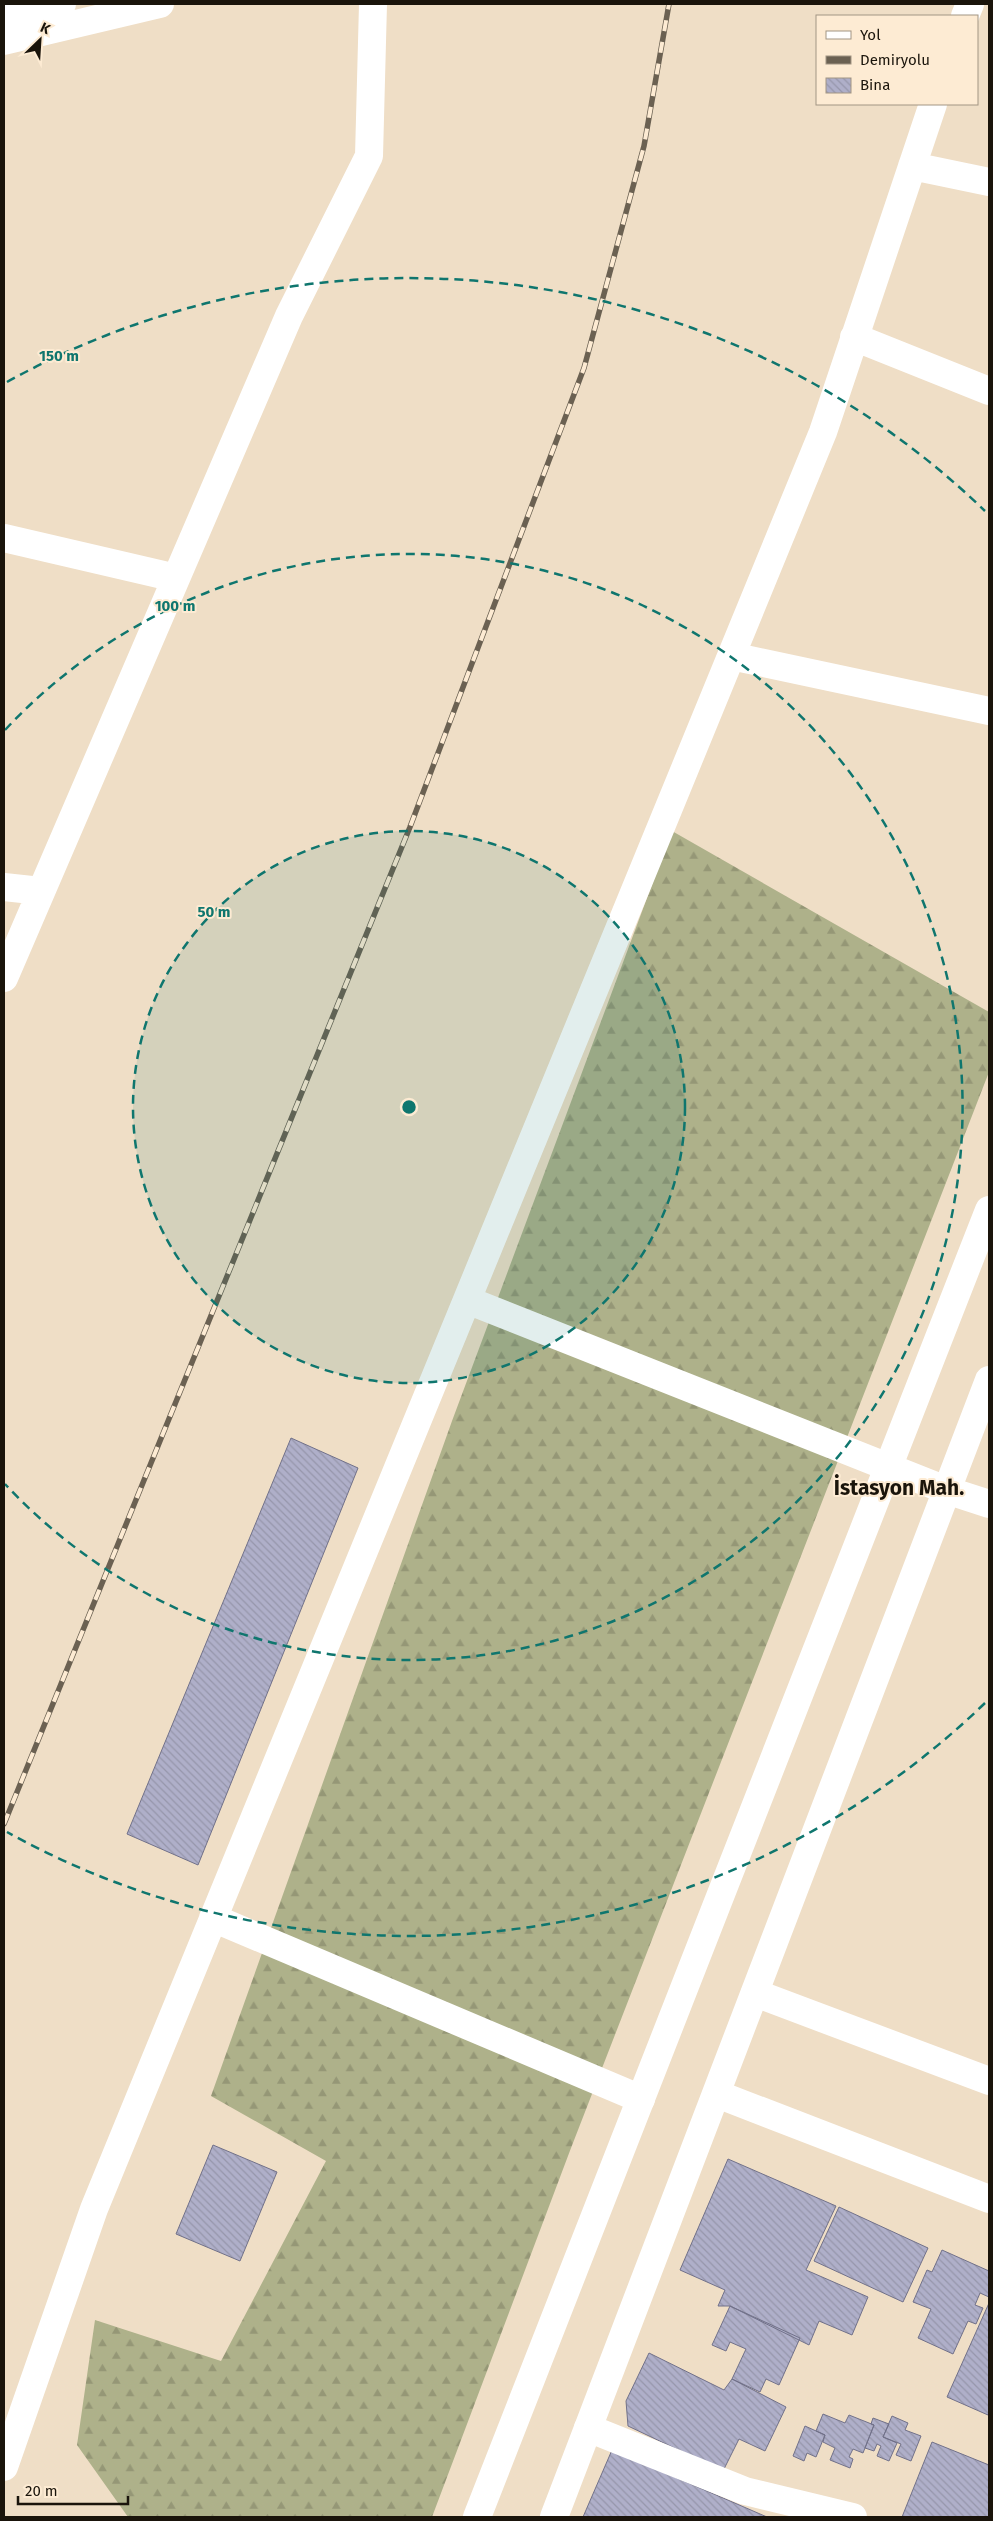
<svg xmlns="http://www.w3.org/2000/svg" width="993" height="2521" font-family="'Fira Sans',sans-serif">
<defs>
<pattern id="forest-firs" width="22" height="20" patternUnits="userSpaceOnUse" patternTransform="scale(1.25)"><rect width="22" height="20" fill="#aeb18a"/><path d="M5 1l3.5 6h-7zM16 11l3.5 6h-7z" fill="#959776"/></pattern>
<pattern id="building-back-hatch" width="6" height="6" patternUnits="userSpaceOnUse" patternTransform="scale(1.25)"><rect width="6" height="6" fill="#afafc9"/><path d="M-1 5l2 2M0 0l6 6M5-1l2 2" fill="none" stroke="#9696ab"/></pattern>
</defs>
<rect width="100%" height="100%" fill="#efdec6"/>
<!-- forest -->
<path fill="url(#forest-firs)" d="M672 831 989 1012V1072L571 2148 432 2517H128L77 2445 95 2320 221 2361 326 2161 211 2096 452 1421Z"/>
<!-- building -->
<path fill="url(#building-back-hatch)" stroke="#717189" d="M291 1438 358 1468 198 1865 127 1834Z
M213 2145 277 2172 240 2261 176 2234Z
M728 2159 836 2206 806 2270 868 2297 852 2335 819 2321 809 2345 730 2306H718L725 2290 680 2270Z
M839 2207 928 2248 903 2302 814 2261Z
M942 2250 989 2271V2297L980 2293 975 2305 983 2308 976 2324 968 2321 953 2354 918 2338 931 2309 913 2302 927 2270 932 2272Z
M989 2303V2412L988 2415 947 2397Z
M730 2306 800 2338 779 2385 766 2379 760 2392 732 2379 746 2349 730 2342 726 2351 712 2345Z
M649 2353 724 2390 732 2379 786 2407 765 2451 739 2439 723 2471 628 2426 626 2401Z
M823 2414 845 2423 849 2415 874 2425 863 2453 853 2449 849 2457 853 2459 850 2468 830 2460 835 2448 823 2442 825 2435 816 2431Z
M892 2416 908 2423 905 2430 921 2436 911 2461 896 2455 901 2444 883 2437Z
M873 2418 889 2424 883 2437 897 2443 889 2461 877 2456 881 2446 877 2444 874 2451 865 2448 874 2425 871 2424Z
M805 2426 825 2435 816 2457 807 2453 804 2461 793 2456Z
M932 2442 989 2465V2517H902Z
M612 2450 767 2517H583Z"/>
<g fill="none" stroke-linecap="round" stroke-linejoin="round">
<!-- minor -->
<path stroke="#fff" stroke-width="28" d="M965 16 970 4
M912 166 989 182
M854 337 989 391
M4 538 176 578
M731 656 989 711
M4 887 41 891
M4 978 289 316 369 156 373 4
M467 1300 946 1490 989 1504
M213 1918 641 2099
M755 1993 989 2081
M717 2094 989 2199
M588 2428 745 2491 853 2517
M4 2467 94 2209 823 432 933 104"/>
<!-- major -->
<path stroke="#fff" stroke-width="28" d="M4 17 62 4
M4 41 160 4
M477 2517 989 1210
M554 2517 989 1380"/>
<!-- rail casing -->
<g stroke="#6b6152" stroke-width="5.5">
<path id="rail" d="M4 1824 410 827 584 368 644 146 669 4"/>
</g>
<!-- rail -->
<use href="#rail" stroke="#fdebd3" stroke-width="4" stroke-dasharray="11" stroke-linecap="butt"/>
</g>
<!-- distance rings -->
<circle cx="409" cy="1107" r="276" fill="#0f766e" fill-opacity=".12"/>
<g fill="none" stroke="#0f766e" stroke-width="2.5" stroke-dasharray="9 6">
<circle cx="409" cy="1107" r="276"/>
<path d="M5 730A553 553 0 1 1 5 1484"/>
<path d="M985 1703A829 829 0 0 1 7 1832M7 382A829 829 0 0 1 985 511"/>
</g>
<g text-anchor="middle" stroke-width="4" stroke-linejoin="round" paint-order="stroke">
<!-- district labels -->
<g font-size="21" font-weight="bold" fill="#1a140b" stroke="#fdebd3">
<text x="899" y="1495">İstasyon Mah.</text>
</g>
</g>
<circle cx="409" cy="1107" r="8" fill="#0f766e" stroke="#fdebd3" stroke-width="2.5"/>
<g font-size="15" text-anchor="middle" font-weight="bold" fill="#0f766e" stroke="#fdebd3" stroke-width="4" stroke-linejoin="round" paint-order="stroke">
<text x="59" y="361">150 m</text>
<text x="175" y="611">100 m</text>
<text x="214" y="917">50 m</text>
</g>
<!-- border -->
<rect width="993" height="2521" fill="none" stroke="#1a140b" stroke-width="10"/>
<!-- legend -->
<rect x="816" y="15" width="162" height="90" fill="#fdebd3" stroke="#a29583"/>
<rect x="826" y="31" width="25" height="8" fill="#ffffff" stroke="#a29583"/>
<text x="860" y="40" font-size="15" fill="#1a140b">Yol</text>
<rect x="826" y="56" width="25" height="8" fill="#6b6152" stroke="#a29583"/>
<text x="860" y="65" font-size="15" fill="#1a140b">Demiryolu</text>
<rect x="826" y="78" width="25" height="15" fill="url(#building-back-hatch)" stroke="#a29583"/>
<text x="860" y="90" font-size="15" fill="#1a140b">Bina</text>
<!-- north arrow -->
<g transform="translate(40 40) rotate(25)" stroke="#fdebd3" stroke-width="4" paint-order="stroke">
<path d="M0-4L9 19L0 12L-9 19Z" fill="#1a140b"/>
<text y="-8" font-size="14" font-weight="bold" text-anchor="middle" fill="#1a140b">K</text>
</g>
<!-- scale -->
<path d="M18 2496v8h110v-8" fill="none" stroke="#1a140b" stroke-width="2.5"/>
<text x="25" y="2496" font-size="15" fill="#1a140b" stroke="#fdebd3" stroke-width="4" paint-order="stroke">20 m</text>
</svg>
